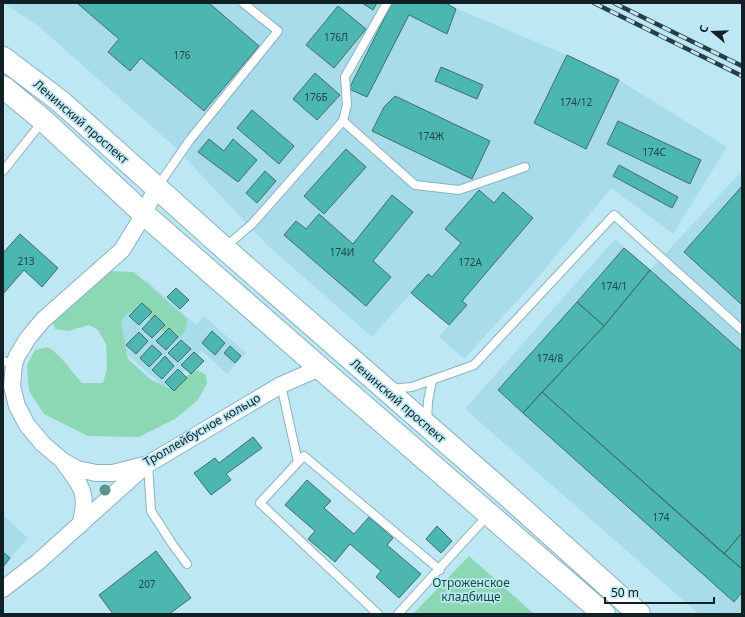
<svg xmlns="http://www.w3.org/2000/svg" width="745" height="617" font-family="'Noto Sans',sans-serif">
<rect width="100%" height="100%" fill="#bde7f3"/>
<!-- built -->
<path fill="#a9dceb" d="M3 3H444L567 55 619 80 727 147 673 234 611 188 537 279 464 359 439 337 449 325 411 293 372 337 265 243 176 148 37 25Z
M742 171V614H731L728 612 727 614H699L465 409 615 239 650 270Z
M146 280 196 325 204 316 246 353 227 374 202 351 167 390 101 330Z
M3 515 28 538 3 567Z"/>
<!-- green -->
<path fill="#8cd8b4" d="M108 271 134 272 187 319 186 330 178 339 168 336 145 314 135 310 125 315 121 323 128 359 150 379 168 388 186 376 197 370 206 375 207 383 198 400 175 419 139 437 88 436 44 414 29 391 27 365 35 350 48 347C62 356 71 371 82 383H103L107 369 106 344 98 330 89 325 68 331 55 329 53 323Z
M469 556 534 614H413Z"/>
<!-- building -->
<path fill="#4cb6b0" stroke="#436c69" d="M77 3H209L259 46 204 111 141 58 130 71 108 52 119 39Z
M362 3H377L373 10Z
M392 3H446L456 9 447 34 409 15 367 97 349 89Z
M338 6 366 29 334 68 306 45Z
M567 55 619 80 586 149 534 123Z
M441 67 483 85 477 99 435 81Z
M315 73 340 95 317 120 293 99Z
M395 96 490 141 472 179 372 131 384 107Z
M252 110 294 146 279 164 237 128Z
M618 121 701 160 690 184 607 144Z
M209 139 224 151 233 139 257 160 238 182 198 152Z
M346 149 366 167 324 214 304 196Z
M619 165 678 197 672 208 613 176Z
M265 171 276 181 257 203 246 193Z
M742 186V305L684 252Z
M479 190 494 203 503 192 533 218 462 301 467 305 449 325 411 293 428 274 432 277 461 243 445 229Z
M392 195 413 212 373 261 391 277 366 306 284 235 296 221 306 229 319 214 353 244Z
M20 234 58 268 42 287 24 270 3 294V253Z
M624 248 650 270 604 326 577 302Z
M650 270 742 352V533L724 554 542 392 604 326Z
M176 288 189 300 180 309 167 297Z
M577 302 604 326 523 413 498 390Z
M142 303 152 312 139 325 129 316Z
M155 315 165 325 152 338 142 329Z
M169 328 178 337 166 350 156 341Z
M212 331 225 343 215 355 202 343Z
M139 332 148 341 136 354 126 345Z
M181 340 191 349 178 362 168 353Z
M152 345 162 354 149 367 140 358Z
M230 346 241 356 235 363 224 353Z
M194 352 204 361 191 374 181 365Z
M165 356 174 366 162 379 152 370Z
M178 369 187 378 174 391 165 382Z
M542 392 742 569V592L734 602 523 413Z
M253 437 262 448 226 474 231 480 211 495 194 473 215 458 219 463Z
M307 480 331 501 324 508 354 534 369 517 393 538 387 545 421 574 399 598 376 577 381 571 350 544 335 562 308 539 315 531 285 505Z
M437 526 452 541 441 553 426 539Z
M742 533V569L724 554Z
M156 551 191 598 169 614H113L99 595Z
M3 552 10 558 3 567Z"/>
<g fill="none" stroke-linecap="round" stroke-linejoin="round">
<!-- service casing -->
<g stroke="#8ab3be" stroke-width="10">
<path id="service" d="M343 121 415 185 459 190 525 167
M3 171 42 122
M158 186 189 141 278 31 243 3
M224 248 252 224 343 121 347 105 345 77 387 3
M3 361 14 364
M281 385 298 462 260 503 378 614
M390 389 412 387 474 365 614 215 742 330
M427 421 428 401 432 381
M298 462 304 456 440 570
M148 464 151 511 173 545 187 564
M398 614 488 515"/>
</g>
<!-- minor casing -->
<g stroke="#8ab3be" stroke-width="18">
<path id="minor" d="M156 188 144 214 122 250 43 320 28 338 17 356 14 364 12 386 17 406 27 425 43 444 63 461 77 469 96 473H113L148 464 281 385 320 368
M64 463C82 486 89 495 80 525
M3 589 38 562 145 466"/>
</g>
<!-- secondary casing -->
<g stroke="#8ab3be" stroke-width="24">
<path id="secondary" d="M3 58 60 101 224 248 508 496 639 614
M3 87 43 120 144 214 320 368 604 614"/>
</g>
<!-- service -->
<use href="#service" stroke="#fff" stroke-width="8"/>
<!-- minor -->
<use href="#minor" stroke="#fff" stroke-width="16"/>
<!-- secondary -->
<use href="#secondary" stroke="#fff" stroke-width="22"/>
<!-- rail casing -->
<g stroke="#293d42" stroke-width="4.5">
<path id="rail" d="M594 3 742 76
M614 3 742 66"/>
</g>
<!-- rail -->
<use href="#rail" stroke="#bde7f3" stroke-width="3" stroke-dasharray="9" stroke-linecap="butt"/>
</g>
<!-- trees -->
<circle fill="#5d948c" cx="105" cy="490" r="5.5"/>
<g text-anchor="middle" stroke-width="3.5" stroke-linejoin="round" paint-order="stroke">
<!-- number labels -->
<g font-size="10" fill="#1f4647">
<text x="336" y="41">176Л</text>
<text x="182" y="59">176</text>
<text x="316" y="101">176Б</text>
<text x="576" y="106">174/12</text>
<text x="431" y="140">174Ж</text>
<text x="654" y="156">174С</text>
<text x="342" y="256">174И</text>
<text x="26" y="265">213</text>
<text x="470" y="266">172А</text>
<text x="614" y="290">174/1</text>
<text x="550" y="362">174/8</text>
<text x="661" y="521">174</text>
<text x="147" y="588">207</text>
</g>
<!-- street labels -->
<g font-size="12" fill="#102024" stroke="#bde7f3">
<text transform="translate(81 122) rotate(41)" y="4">Ленинский проспект</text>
<text transform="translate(398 401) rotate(41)" y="4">Ленинский проспект</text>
<text transform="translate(202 430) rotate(-30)" y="4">Троллейбусное кольцо</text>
</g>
<!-- park labels -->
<g font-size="12" fill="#0f5138" stroke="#bde7f3">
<text x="471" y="587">Отроженское<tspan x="471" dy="14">кладбище</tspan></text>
</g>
</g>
<!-- border -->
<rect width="745" height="617" fill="none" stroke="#102024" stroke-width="8"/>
<!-- north arrow -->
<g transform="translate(713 32) rotate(289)" stroke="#bde7f3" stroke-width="3" paint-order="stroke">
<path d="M0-3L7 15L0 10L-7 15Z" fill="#102024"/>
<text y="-6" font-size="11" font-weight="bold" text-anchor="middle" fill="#102024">С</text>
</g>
<!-- scale -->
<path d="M605 597v6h109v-6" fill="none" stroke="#102024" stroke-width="2"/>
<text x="611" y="597" font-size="12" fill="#102024" stroke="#bde7f3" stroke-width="3" paint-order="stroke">50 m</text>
</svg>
